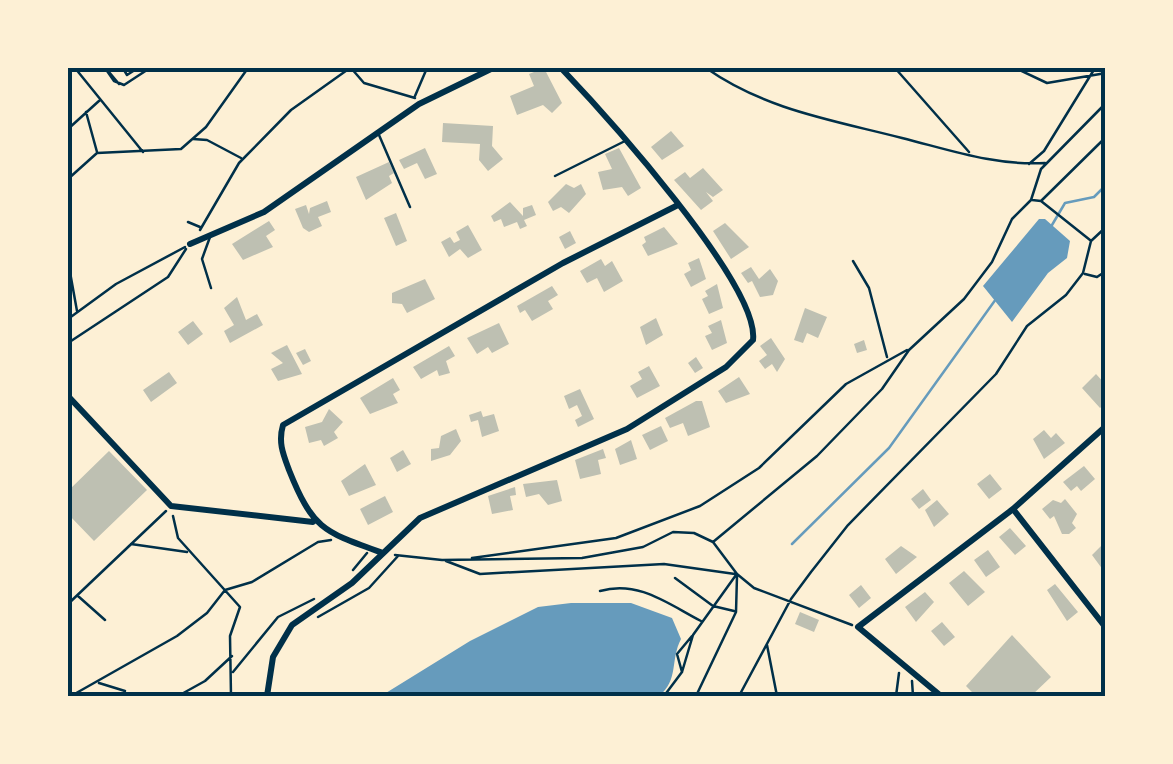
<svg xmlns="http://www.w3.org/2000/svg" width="1173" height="764" font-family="'DM Sans',sans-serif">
<rect width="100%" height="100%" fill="#fdf0d5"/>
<!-- water -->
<path fill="#669bbc" d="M1039 219H1045L1070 241 1067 258 1048 273 1012 322 983 286Z
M571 603H631L672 618 681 639C670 660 679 680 659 696H381L470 641 538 607Z"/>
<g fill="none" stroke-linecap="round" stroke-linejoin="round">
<!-- stream -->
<path stroke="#669bbc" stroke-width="2.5" d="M1052 225 1065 203 1094 197 1106 185
M792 544 889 448 996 299"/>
</g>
<!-- building -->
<path fill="#bec0b2" d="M544 68 562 103 552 113 543 105 517 115 510 96 534 86 529 74Z
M443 123 493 126 492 146 503 159 488 171 479 160 480 144 442 142Z
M671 131 684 146 662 160 651 147Z
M425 148 437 174 425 179 417 163 404 169 399 160Z
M619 148 641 188 628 196 622 187 603 190 598 172 612 169 605 154Z
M389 162 394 173 389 176 392 183 366 200 356 177Z
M703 168 723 190 713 197 706 192 713 201 701 210 674 180 685 172 690 178Z
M566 184 574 188 581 184 586 194 569 213 561 207 553 211 548 202Z
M327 201 331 212 318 217 322 226 309 232 303 228 295 209 306 205 309 214 310 208Z
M510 202 523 216V208L532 205 536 215 524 220 527 226 520 229 517 222 504 227 501 219 494 222 491 216Z
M396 213 407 241 396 246 384 218Z
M269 221 275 230 266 236 273 247 243 260 232 244Z
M725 223 749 247 731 259 713 231Z
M468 225 482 250 468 258 460 249 449 257 441 242 450 237 454 243 460 240 456 232Z
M664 227 678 244 648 256 642 245 646 242 644 237Z
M570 231 576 243 565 249 559 237Z
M699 258 706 279 691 287 684 274 691 270 688 263Z
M601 259 605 266 612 261 623 281 604 292 597 278 587 283 580 271Z
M751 267 759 279 770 269 778 281 773 295 760 297 752 281 748 283 741 273Z
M425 279 435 299 407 313 402 304 392 303V293Z
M717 284 723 308 709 314 702 299 708 296 705 291Z
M552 286 558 295 548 301 553 309 532 321 525 310 520 313 517 306Z
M237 297 246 320 257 314 263 325 230 343 224 331 234 325 224 308Z
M805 308 827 317 818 338 807 333 803 343 794 340Z
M656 318 663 335 646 345 640 327Z
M721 320 727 343 712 350 705 336 712 333 708 326Z
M193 321 203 334 188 345 178 332Z
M499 323 509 344 492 353 488 347 477 354 467 338Z
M771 338 785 359 777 372 772 364 765 369 759 361 767 355 760 346Z
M864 340 867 350 857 353 854 344Z
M287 345 302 374 278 381 271 369 283 363 271 353Z
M449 346 455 356 446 361 450 373 439 376 437 370 421 379 413 367Z
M305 349 311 361 303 365 296 353Z
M696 357 703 368 695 373 688 363Z
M649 366 660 386 637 398 630 386 642 379 638 372Z
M169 372 177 383 151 402 143 390Z
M1096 374 1106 385V403L1100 408 1082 388Z
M739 377 750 394 726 403 718 391Z
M393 378 400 390 393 394 398 403 370 414 360 398Z
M580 389 594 419 578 427 575 420 582 416 577 405 569 409 564 396Z
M696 401H702L710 427 688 436 683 423 670 428 665 418Z
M329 409 343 422 334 432 338 438 324 446 321 440 309 443 305 427 322 422Z
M481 411 483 417 494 414 499 431 482 437 478 420 471 422 469 415Z
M661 426 668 441 650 450 642 435Z
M456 429 461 441 450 455 431 461V449L439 448 441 436Z
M1044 430 1051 438 1056 433 1065 443 1044 459 1033 439Z
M631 440 637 459 620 465 615 449Z
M603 449 606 458 598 460 601 474 580 479 575 460Z
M403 450 411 464 397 472 390 458Z
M109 451 147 490 94 541 68 514V491Z
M365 464 376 485 349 496 341 481Z
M1084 466 1095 479 1081 491 1077 486 1071 491 1063 482Z
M990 474 1002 489 989 499 977 484Z
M557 480 562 501 548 505 539 494 526 497 523 484Z
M515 487 516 495 510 496 513 510 492 514 488 496Z
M923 489 931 500 919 509 911 499Z
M385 496 393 512 368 525 360 509Z
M1065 499 1077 514 1072 523 1076 528 1069 534H1062L1054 516 1050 519 1042 509 1053 500 1061 503Z
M937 500 949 514 934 527 925 510Z
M1010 528 1026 546 1015 555 999 537Z
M1102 545 1106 548V574L1092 555Z
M901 546 917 557 896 574 885 559Z
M988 550 1000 567 986 577 974 560Z
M964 571 985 592 968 606 949 583Z
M1055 584 1078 612 1067 621 1047 590Z
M861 585 871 598 859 608 849 595Z
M925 592 934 602 916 622 905 607Z
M800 612 819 620 814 632 795 624Z
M942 622 955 637 944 646 931 631Z
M1012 635 1051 677 1031 696H976L966 686Z"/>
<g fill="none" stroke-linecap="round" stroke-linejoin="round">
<!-- path -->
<path stroke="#003049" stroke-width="2.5" d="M75 68 143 152
M105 68 114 81 124 85 150 68
M351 68 364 83 415 98
M706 68C766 110 832 120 902 138 950 150 995 166 1045 163
M895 68 969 152
M1015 68 1047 83 1106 73
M124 70 127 75 138 68
M109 72 119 84
M415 96 427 68
M86 112 97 152
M68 129 100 100
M193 139 207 140 241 158
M1029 164 1044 151 1095 68
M68 179 97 153 181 149 206 127 248 68
M70 179 68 261 77 311
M1032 200 1041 201 1090 240
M1041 201 1106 137
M188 222 200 227
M200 230 239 163 291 110 350 68
M853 261 869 288 887 357
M1085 274 1097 277 1106 271
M68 319 116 284 185 247
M68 343 168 277 186 249
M173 516 178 538 240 607 230 636 231 696
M713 542 817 456 882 389 909 350 964 299 992 262 1012 219 1031 200 1041 169 1106 103
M131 544 187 552
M395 555 442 560 582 558 643 547 673 532 694 533 713 542 737 574 754 588 852 625
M472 558 616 538 700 506 759 468 846 384 907 350
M446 561 480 574 664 564 735 574
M353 570 367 553
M675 578 713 606 734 611
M600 591C639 580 668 604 701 621
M78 596 105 620
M68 604 166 511
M318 617 369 588 398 556
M767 645 777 696
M233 672 278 617 314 599
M682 672 677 654 692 636
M912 681 913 696
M99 683 125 691 120 696
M71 696 177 636 207 613 225 590 252 582 318 542 331 540
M178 696 205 681 232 656
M664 696 682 672 693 635 736 575
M696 696 736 612 737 576
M739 696 791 599 811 572 848 525 996 374 1027 326 1066 295 1083 273 1091 241 1106 227
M896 696 899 673"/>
<!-- service -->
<path stroke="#003049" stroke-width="2.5" d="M379 135 410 207
M555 176 625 141
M210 237 202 259 211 288"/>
<!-- minor -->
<path stroke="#003049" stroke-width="6" d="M190 244 264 212 419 104 493 68
M68 396 171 506 313 522
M1013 509 1106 628
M383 553C324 532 313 530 289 470 283 454 278 442 283 425L563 263 678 205
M267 696 273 657 292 625 352 583 420 518 627 429 726 367 753 340C760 285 602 111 561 68
M941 696 858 627 1013 509 1106 426"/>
</g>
<!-- border -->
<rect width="1173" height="764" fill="none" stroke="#fdf0d5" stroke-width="140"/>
<rect x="70" y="70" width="1033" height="624" fill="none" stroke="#003049" stroke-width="4"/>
</svg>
